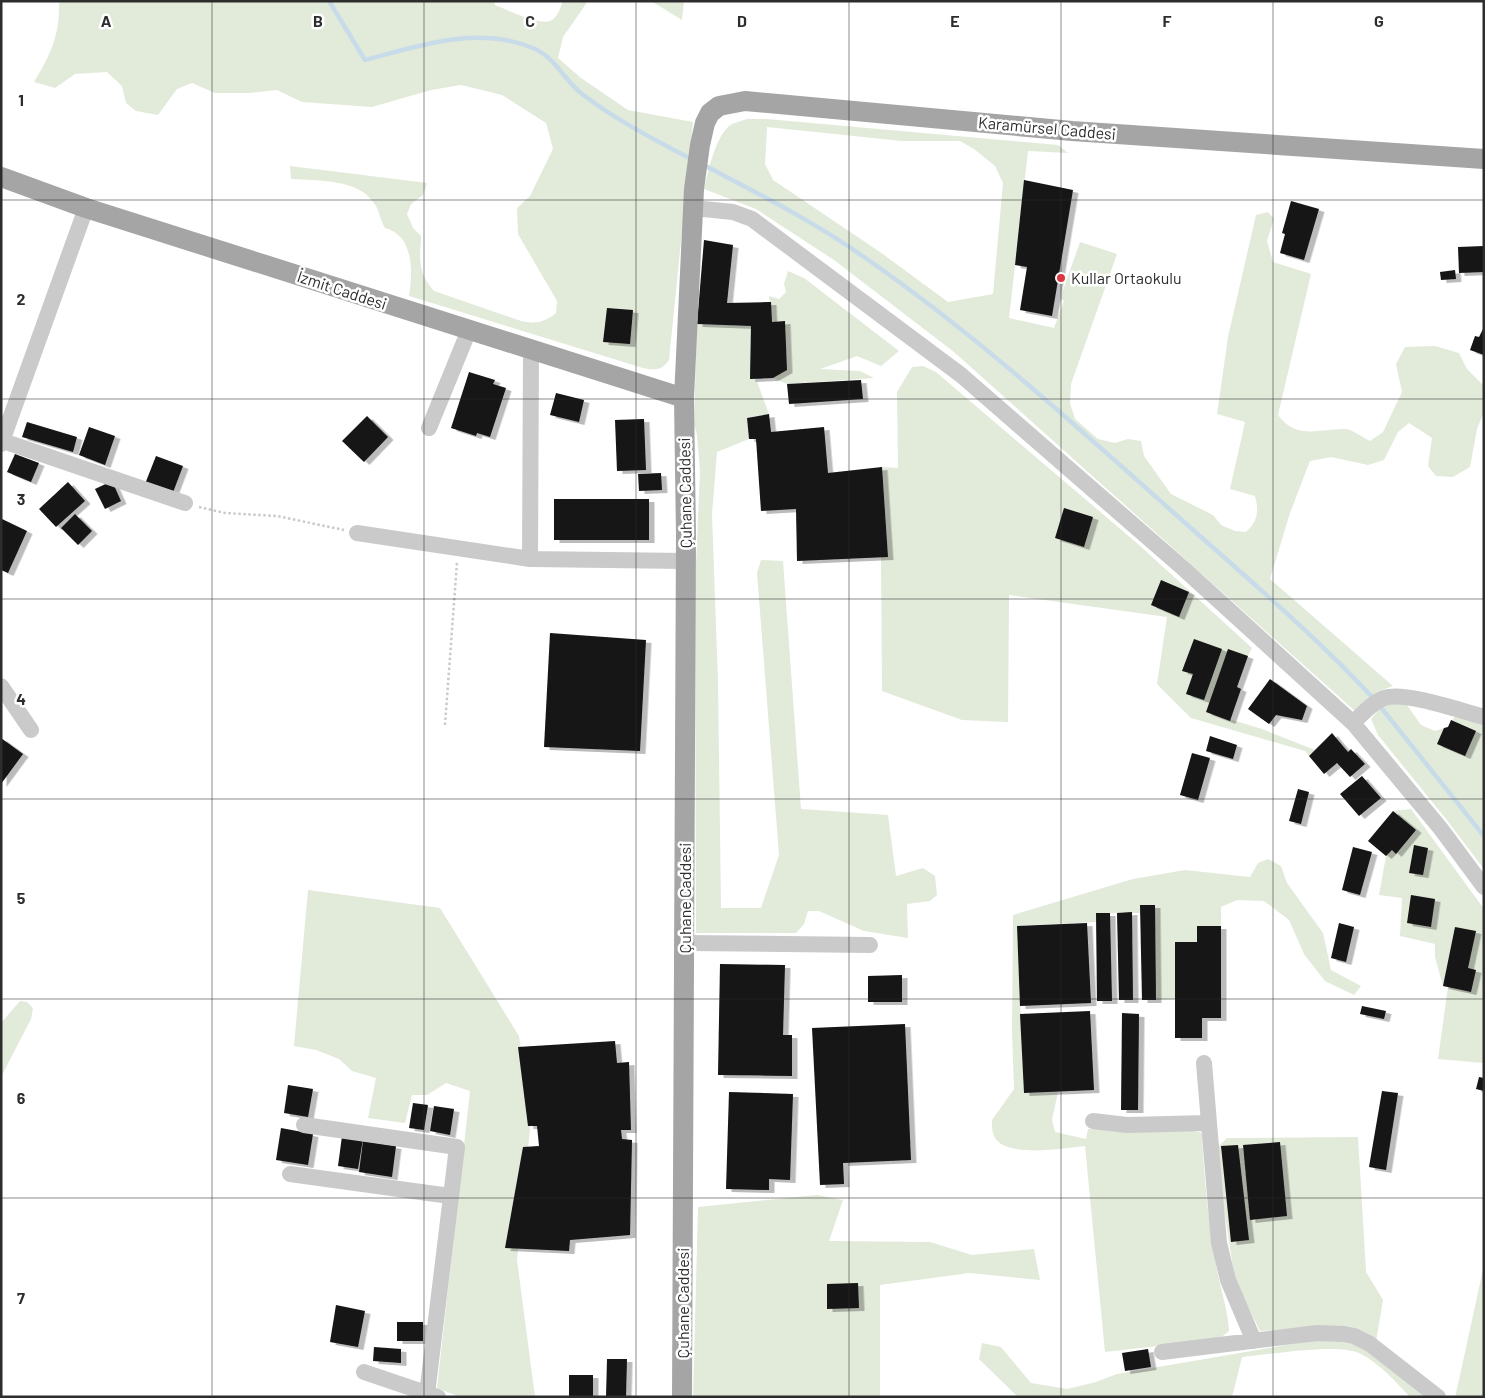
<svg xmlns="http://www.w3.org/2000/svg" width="1485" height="1398" font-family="Barlow,sans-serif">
<defs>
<filter id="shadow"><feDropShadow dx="5.5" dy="3" stdDeviation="0" flood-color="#0004"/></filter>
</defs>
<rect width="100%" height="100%" fill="#fff"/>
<!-- green -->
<path fill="#e2eada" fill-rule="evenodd" d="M59 1H494L495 5C508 10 538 25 550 21 558 18 560 8 563 1H588L563 37 558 58 581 78 628 110 693 122 669 360C662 371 655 370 643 368L409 296C413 273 414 235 385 228 380 220 379 209 374 203 357 178 317 181 291 179L290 166 427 183 423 195 411 204 407 214 413 228 421 236C420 260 417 272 434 291L521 321C536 324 543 323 556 313L557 301 518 234 517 208 530 196 553 149 546 123 502 95 461 85 431 90 372 107 302 102 277 90 249 93H215L192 83 177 89 158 115 136 111 126 103 122 86 107 72 75 74 55 88 34 82C51 54 60 34 59 1Z
M651 1H684L682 20Z
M747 119H767L1058 145 1068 153 1028 151 1009 318 1054 328 1064 301 1060 299 1080 242 1117 254 1071 384 1070 403 1075 419 1098 439 1115 443 1128 439 1141 441 1144 456 1171 494 1213 515 1221 525 1235 531 1246 532C1258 521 1259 511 1255 496L1230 489 1245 422 1217 414 1228 337 1256 215 1268 212 1274 219 1267 241 1273 262 1311 274 1278 415C1296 440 1319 429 1344 429 1352 429 1362 437 1370 441L1383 432 1402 392 1396 364 1405 347 1435 346 1459 353 1467 369 1484 386V412L1477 429 1470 467 1453 477 1436 476 1428 466 1432 438 1409 423 1398 432 1384 460 1368 465 1331 457 1310 461 1290 513 1270 579 1393 686 1377 692 1355 711 954 352 834 260 756 209 704 189C708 172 716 133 732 124 736 122 742 121 747 119ZM767 127 902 141H960L974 149 995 166 1003 183 993 294 948 302 880 252 773 180 765 164Z
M788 271 804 278 899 351 881 366 857 356 820 369 860 371 874 378 787 384 773 378 787 370 785 321 772 322 769 296 779 299 786 292 784 284Z
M697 324 751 326V379H756L769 414 747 418 749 439 717 452 712 514 718 682 721 908H761L779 855 757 573 761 560 783 561 801 809 888 815 896 876 923 868 935 876 937 895 930 901 907 904 908 938 864 931 819 911H808L804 924 796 933H696L695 589 700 471 697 435 694 424Z
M923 366 936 372 1139 545 1252 648 1248 656 1228 650 1206 712 1262 729 1315 750 1309 756 1305 751 1191 718 1157 684 1167 617 1009 595 1008 722 962 720 882 691 881 557H888L882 467 898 468 897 392 912 367Z
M1393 702 1407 705 1421 725 1435 731 1448 727 1455 716 1484 725V869L1446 819 1378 735 1371 719 1381 707Z
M1411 809 1484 909V1063L1438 1059 1448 987 1443 986 1435 957V944L1400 936 1402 898 1379 895 1386 856 1416 830 1393 811Z
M1268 859 1281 866 1287 883 1323 933 1331 970 1361 986 1354 995 1325 981 1304 954 1289 920 1264 901 1237 900 1221 907V926H1198L1197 942H1175V999L1156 1000 1140 913H1096V922L1017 926 1024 1093 1058 1092 1052 1120 1055 1132 1086 1139 1088 1129H1186L1202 1133C1204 1180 1209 1229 1218 1275 1222 1294 1228 1311 1229 1331L1219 1339 1105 1352 1085 1146C1065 1148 1004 1159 994 1136 992 1132 992 1125 992 1120L1014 1089 1012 1032 1013 915 1133 879 1185 870 1250 877 1258 863Z
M308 890 440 908 519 1036 531 1119 517 1260 535 1397H460L437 1388 470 1091 446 1083 427 1095H412L405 1123 368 1118 376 1078 352 1071 339 1059 316 1050 294 1046Z
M20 1001 27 1002 33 1008 31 1019 1 1077V1023Z
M1358 1137 1366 1272 1383 1300 1376 1342 1333 1327 1260 1331 1235 1281 1218 1169 1219 1146 1227 1138Z
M817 1195 843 1200 829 1241 930 1242 972 1255 1034 1249 1040 1280 969 1273 880 1285V1397H693L698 1207Z
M1484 1265V1397H1455L1459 1380Z
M1344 1340 1363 1345 1430 1397H1410C1395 1381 1380 1364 1361 1354 1340 1342 1268 1355 1242 1357L1232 1397H1018L979 1359 982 1343 1001 1347 1031 1383 1067 1389 1096 1382 1117 1374 1310 1341Z"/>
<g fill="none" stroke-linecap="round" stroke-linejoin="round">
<!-- stream -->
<path stroke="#c7dbe9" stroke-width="4.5" d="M329 1 365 60C418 46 478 25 533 48 556 58 563 79 582 94 616 120 655 140 693 160
M702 164C757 193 813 221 864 257 974 333 1074 424 1174 513 1242 574 1312 632 1374 699
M1379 705 1484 836"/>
</g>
<!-- building -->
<path fill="#141414" filter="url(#shadow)" d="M1024 180 1073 190 1052 316 1020 310 1027 267 1015 265Z
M1291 201 1319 209 1304 260 1280 253 1285 234 1282 233Z
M704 240 733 245 727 303 771 302 772 322 785 321 787 370 773 378 750 379 751 326 697 324Z
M1484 246V272L1459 273 1458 247Z
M1455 270 1456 279 1441 280 1440 272Z
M607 308 633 310 630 344 603 342Z
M1484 327V355L1470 350 1475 336 1479 337Z
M469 372 495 380 493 384 506 388 490 437 477 433 476 436 451 428Z
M861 380 863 399 789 404 787 384Z
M556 393 584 400 579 422 550 415Z
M769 414 771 432 824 427 828 473 882 467 888 557 797 561 796 509 761 511 756 439H749L747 418Z
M367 416 388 437 364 462 342 441Z
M644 419 646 470 617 471 615 420Z
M27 422 77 437 73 452 22 437Z
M89 427 115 436 105 465 79 455Z
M15 454 39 463 31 482 7 472Z
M156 456 183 466 172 495 145 484Z
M661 473 662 490 639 491 638 474Z
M112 481 121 501 105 509 95 489Z
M68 482 85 501 56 527 39 509Z
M554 499H649V540H554Z
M1064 508 1093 517 1084 547 1055 538Z
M75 514 92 531 78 545 61 528Z
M2 519 27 531 8 573 1 570Z
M1161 580 1189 592 1179 617 1151 605Z
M550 633 646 640 640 751 544 747Z
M1194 639 1222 649 1204 700 1186 694 1193 674 1182 671Z
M1228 649 1248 656 1237 687 1241 689 1230 721 1206 712Z
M1270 679 1307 706 1302 720 1276 715 1269 724 1248 709Z
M1451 720 1476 731 1465 756 1437 744 1444 728 1448 727Z
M1332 733 1348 752 1351 749 1365 764 1350 777 1337 763 1324 774 1309 756Z
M1210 736 1237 745 1233 759 1206 751Z
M1 738 23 754 1 784Z
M1192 753 1210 758 1198 800 1180 795Z
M1362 776 1381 798 1359 816 1340 794Z
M1298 789 1309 792 1301 824 1289 821Z
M1393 811 1416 830 1396 854 1392 850 1386 856 1368 841Z
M1414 845 1428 848 1423 875 1409 873Z
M1353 847 1372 852 1360 895 1342 890Z
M1411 895 1435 899 1431 927 1407 923Z
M1140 905H1155L1156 1000H1142Z
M1132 912 1133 1000H1119L1117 913Z
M1096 913H1110L1112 1001H1097Z
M1087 923 1091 1003 1020 1006 1017 926Z
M1339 923 1354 927 1346 962 1331 958Z
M1197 926H1221V1018H1202V1038H1175V942H1197Z
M1455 927 1476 931 1468 968 1476 970 1471 992 1443 986Z
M720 964 785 965 783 1035H792V1076L718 1075Z
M902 975V1002H868V976Z
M1362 1006 1386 1011 1384 1019 1360 1014Z
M1090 1011 1094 1090 1024 1093 1020 1014Z
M1122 1013 1139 1014 1138 1110H1121Z
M905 1024 911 1160 843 1163 844 1184 820 1185 812 1028Z
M615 1041 617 1063 629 1062 631 1130H621L622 1139 632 1140 630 1235 570 1240 569 1251 505 1248 523 1147 539 1146 537 1126H528L518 1047Z
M1479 1077 1484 1078V1091L1476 1089Z
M288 1085 313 1089 308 1117 284 1113Z
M1382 1091 1398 1093 1386 1170 1369 1167Z
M729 1092 793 1094 790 1180 769 1179V1190L726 1189Z
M413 1103 428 1105 424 1130 409 1128Z
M434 1106 454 1109 450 1135 430 1131Z
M281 1128 313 1134 308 1165 276 1160Z
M342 1136 363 1139 358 1169 338 1166Z
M363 1141 396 1146 392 1177 359 1172Z
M1280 1142 1287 1216 1250 1220 1243 1145Z
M1238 1145 1249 1240 1231 1242 1221 1146Z
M858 1283 859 1308 827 1309V1284Z
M336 1305 365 1311 358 1347 330 1342Z
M397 1322H423V1341H397Z
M374 1347 401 1349V1363L373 1361Z
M1148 1349 1151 1367 1125 1371 1122 1353Z
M607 1359H627L626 1397H606Z
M569 1375H593V1397H569Z"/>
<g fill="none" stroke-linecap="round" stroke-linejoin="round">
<!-- path -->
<path stroke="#cacaca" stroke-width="2.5" stroke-dasharray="2.5 2.5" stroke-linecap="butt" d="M199 507 225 513 277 516 344 530
M445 725 457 562"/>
<!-- minor -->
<path stroke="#cacaca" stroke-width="16" d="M693 208 733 212 752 219 961 375 1184 569 1353 723 1441 829 1484 887
M429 428 469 330
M3 441 185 503
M1 444 86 208
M357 533 530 559 686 561
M530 559 531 350
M1 686 31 730
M1353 723C1362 714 1373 702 1384 698 1405 691 1461 711 1484 717
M685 943 870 945
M1204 1063 1219 1243 1228 1280 1254 1341
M1093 1121 1127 1125 1207 1123
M304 1125 457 1147 427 1394
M290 1174 450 1196
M1162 1352 1317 1333 1344 1334 1354 1336 1370 1344 1438 1397
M364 1372 438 1397"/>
<!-- major -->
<path stroke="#a5a5a5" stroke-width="20" d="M1 177 86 208 684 398
M682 1397 686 536 684 398 694 189 700 145 705 123 710 113 719 106 745 101 1072 131 1484 159"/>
</g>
<!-- grid -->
<path fill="none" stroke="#2d2d2d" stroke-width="1" stroke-opacity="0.55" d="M212 1V1397M424 1V1397M636 1V1397M849 1V1397M1061 1V1397M1273 1V1397M1 200H1484M1 399H1484M1 599H1484M1 799H1484M1 999H1484M1 1198H1484"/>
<!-- markers -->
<circle fill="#dc3640" stroke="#fff" stroke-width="2" cx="1061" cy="278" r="5"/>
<g text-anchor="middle" stroke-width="5" stroke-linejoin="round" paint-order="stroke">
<!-- street labels -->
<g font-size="16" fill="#2d2d2d" stroke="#fff">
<text transform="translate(1047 128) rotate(5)" y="6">Karamürsel Caddesi</text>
<text transform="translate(342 290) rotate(18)" y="6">İzmit Caddesi</text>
<text transform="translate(685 493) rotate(-91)" y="6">Çuhane Caddesi</text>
<text transform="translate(685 898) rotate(-90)" y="6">Çuhane Caddesi</text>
<text transform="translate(683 1303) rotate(-90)" y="6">Çuhane Caddesi</text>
</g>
<!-- poi labels -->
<g font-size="16" fill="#2d2d2d" stroke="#fff" text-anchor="start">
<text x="1071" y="284">Kullar Ortaokulu</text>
</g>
</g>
<g font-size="16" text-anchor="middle" font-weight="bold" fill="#2d2d2d" stroke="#fff" stroke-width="5" stroke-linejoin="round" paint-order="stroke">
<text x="106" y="27">A</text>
<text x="318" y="27">B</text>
<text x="530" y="27">C</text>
<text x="742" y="27">D</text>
<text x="955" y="27">E</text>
<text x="1167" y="27">F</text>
<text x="1379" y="27">G</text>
<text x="21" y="106">1</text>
<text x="21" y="305">2</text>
<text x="21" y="505">3</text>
<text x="21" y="705">4</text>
<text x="21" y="904">5</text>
<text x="21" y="1104">6</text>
<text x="21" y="1304">7</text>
</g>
<!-- border -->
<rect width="1485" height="1398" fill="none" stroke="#2d2d2d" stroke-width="5"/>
</svg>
